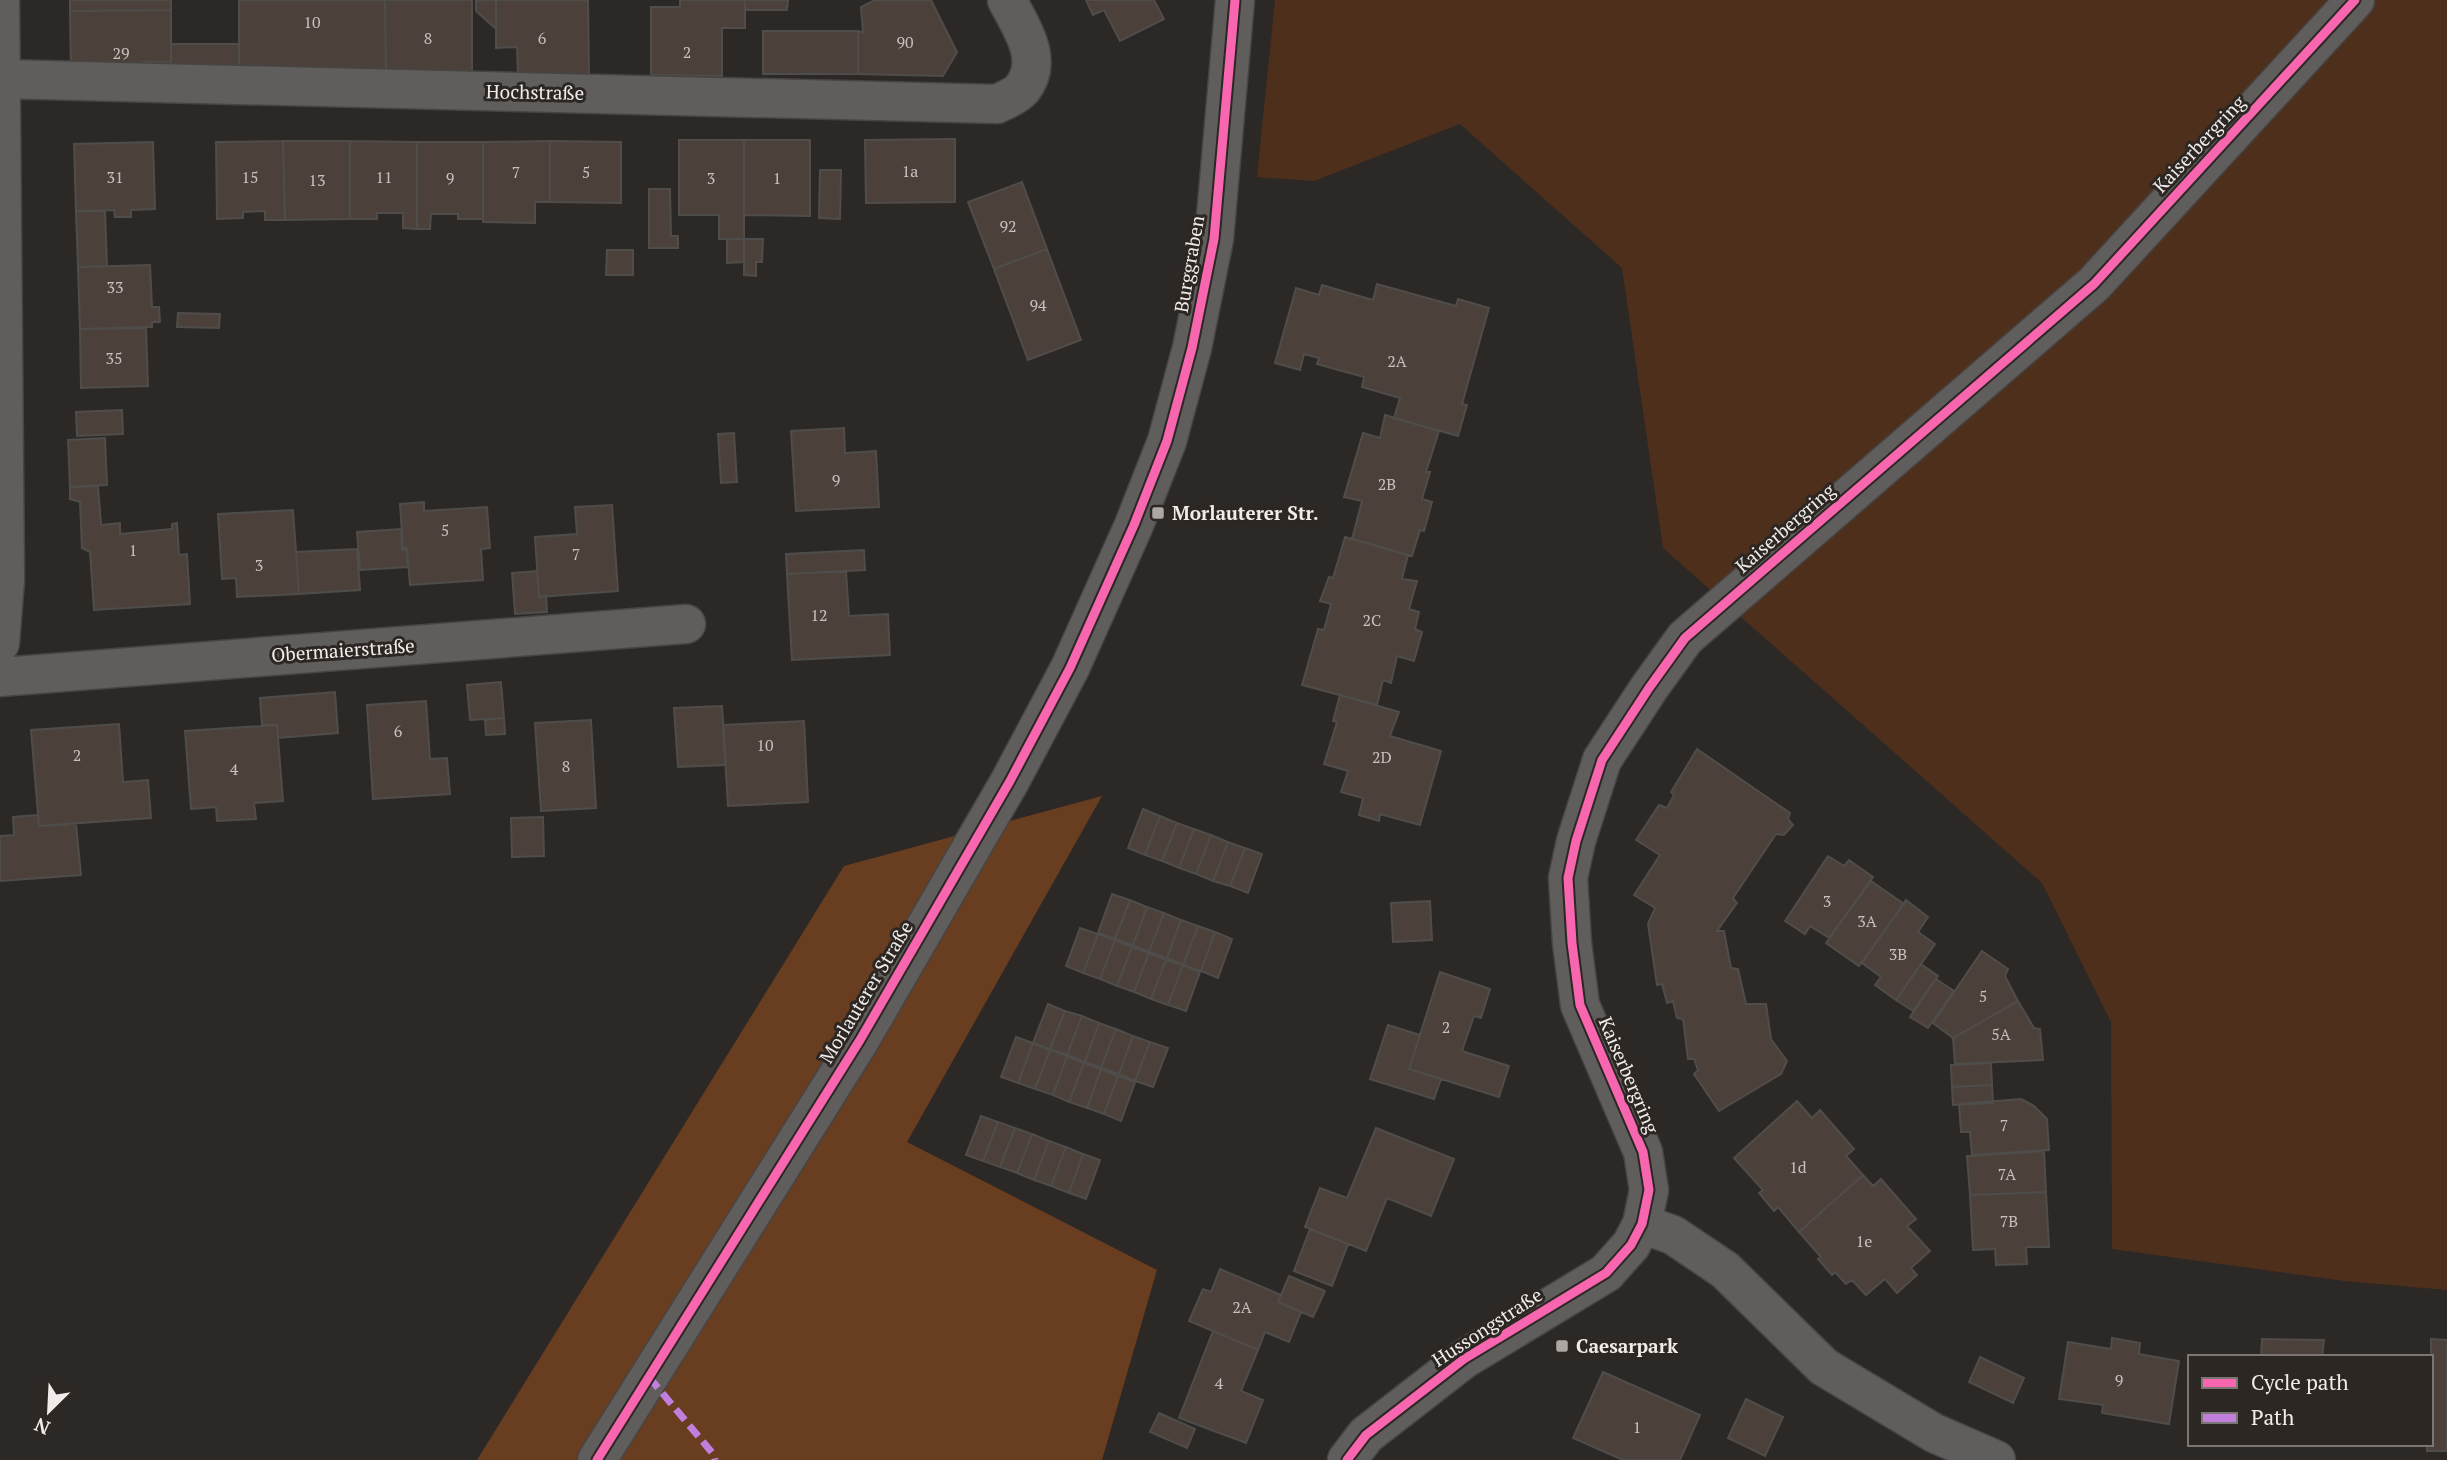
<svg xmlns="http://www.w3.org/2000/svg" width="2447" height="1460" font-family="'PT Serif',serif">
<rect width="100%" height="100%" fill="#2b2826"/>
<!-- green -->
<path fill="#4e2f1c" d="M1275 0H2447V1290L2344 1281 2112 1249 2111 1022 2042 883 1663 548 1622 268 1460 124 1314 181 1257 177Z"/>
<!-- forest -->
<path fill="#693d20" d="M1102 796 907 1142 1157 1270 1102 1460H477L844 866Z"/>
<!-- building -->
<path fill="#4b413a" stroke="#4f4d4b" stroke-width="2" d="M70 0H171V10L70 11Z
M239 0H385L386 77 239 76Z
M385 0H472V77H386Z
M476 0H496V29L476 11Z
M496 0H588L589 76H518L517 47 496 48Z
M680 0H745V28H722V76L651 75V7H680Z
M745 0H788L787 10H745Z
M875 0H931L957 52 943 76 858 74V31L863 32 861 7Z
M1086 0H1154L1164 19 1120 41 1104 10 1093 15Z
M171 10V62H142V77H71L70 11Z
M763 31H858V74H763Z
M171 44H239V76H171Z
M955 139V202L866 203 865 140Z
M679 140H744V239H719V215H679Z
M744 140H810V216L744 215Z
M283 141H350V219L285 220Z
M283 141 285 220H265V211L243 212V218L217 219 216 142Z
M350 141 417 142V229L403 228V213H377V219H350Z
M550 141V202H535V223L483 222V142Z
M550 141 621 142V203L550 202Z
M153 142 155 209 131 210V217H115L114 210 76 211 74 144Z
M417 142H483V219H458V214H431L430 229H417Z
M820 170H841L840 219 819 218Z
M1022 182 1047 249 994 269 968 202Z
M649 189H670L671 236H678V248H649Z
M76 211H105L107 266 78 267Z
M727 239H744V262L727 263Z
M744 239H763L762 262H756V276L744 275Z
M1047 249 1081 340 1028 360 994 269Z
M607 250H633V275H606Z
M150 265 152 307H159L160 322H152V327L80 329 78 267Z
M1377 284 1456 306 1458 299 1489 308 1462 404 1467 405 1458 436 1394 418 1400 398 1362 387 1364 377 1317 364 1319 358 1304 354 1300 370 1275 363 1296 288 1319 295 1322 285 1373 300Z
M178 313 220 314 219 328 177 327Z
M146 328 148 386 81 388 80 329Z
M122 410 123 434 77 436 76 412Z
M1385 415 1439 431 1426 472H1430L1422 499 1432 502 1424 531 1420 530 1412 556 1352 539 1362 501 1344 497 1363 433 1380 438Z
M844 428 845 453 876 451 879 507 796 511 791 431Z
M734 433 737 482 721 483 718 434Z
M105 438 107 485 70 487 68 440Z
M98 486 101 525 120 523V534L172 529V524L177 523 179 555 187 554 190 604 94 610 90 552 82 548 80 502 70 499V487Z
M424 502V511L487 507 490 548 481 549 483 580 410 585 407 548H403L400 504Z
M612 505 618 591 539 597 535 537 577 534 575 507Z
M293 510 299 594 237 597 236 578 222 579 218 514Z
M401 529 402 550H407L408 567 360 570 357 532Z
M1345 537 1408 555 1402 579 1417 581 1409 609 1419 612 1415 629 1422 632 1414 661 1397 656 1391 683 1383 680 1377 705 1302 685 1318 629 1324 630 1331 604 1320 601 1329 577 1333 578Z
M357 549 360 590 299 594 296 552Z
M864 550 865 570 787 574 786 554Z
M537 571 539 597 546 596 547 612 515 614 512 573Z
M846 571 849 616 888 614 890 655 792 660 787 574Z
M501 682 504 718 470 720 467 685Z
M335 692 338 733 278 738 277 725H262L260 698Z
M1340 695 1399 712 1390 736 1441 751 1420 825 1380 814 1379 821 1359 815 1363 798 1341 792 1348 771 1324 764 1337 722 1333 721Z
M426 701 430 759 447 758 450 794 373 799 367 705Z
M722 706 726 765 678 767 674 708Z
M504 718 505 734 486 735 485 720Z
M591 720 596 808 541 811 535 723Z
M804 721 808 802 728 806 723 725Z
M119 724 123 782 148 780 151 818 39 826 31 730Z
M277 725 283 801 254 803 256 819 217 821 216 807 191 809 185 731Z
M1697 749 1790 813 1788 819 1793 825 1784 835 1776 834 1733 898 1737 903 1717 931H1724L1731 968 1738 969 1746 1004H1766L1771 1039 1787 1061 1781 1074 1719 1111 1694 1074 1698 1070 1694 1059H1688L1683 1019 1677 1018 1673 1001 1667 1003 1662 984 1657 985 1648 924 1655 908 1634 895 1660 855 1636 840 1659 805 1667 808 1674 795 1671 792Z
M1143 809 1160 816 1145 855 1128 848Z
M38 815 39 826 76 824 81 875 0 881V836L14 835 13 817Z
M1160 816 1177 823 1162 861 1145 855Z
M543 817 544 856 512 857 511 818Z
M1177 823 1194 829 1179 868 1162 861Z
M1194 829 1211 835 1196 874 1179 868Z
M1211 835 1228 842 1213 881 1196 874Z
M1228 842 1245 848 1230 886 1213 881Z
M1245 848 1262 854 1248 893 1230 886Z
M1828 856 1844 866 1849 860 1873 877 1829 938 1810 926 1805 934 1785 921Z
M1871 881 1904 904 1859 966 1826 943Z
M1112 894 1130 900 1115 939 1098 933Z
M1130 900 1147 907 1133 945 1115 939Z
M1906 900 1928 917 1918 932 1935 944 1896 1000 1875 985 1881 977 1862 963Z
M1430 901 1432 940 1393 942 1391 903Z
M1147 907 1164 913 1149 952 1133 945Z
M1164 913 1181 920 1167 958 1149 952Z
M1181 920 1198 926 1183 965 1167 958Z
M1198 926 1215 932 1201 971 1183 965Z
M1080 928 1098 934 1083 973 1066 966Z
M1215 932 1232 939 1218 978 1201 971Z
M1098 934 1115 940 1100 979 1083 973Z
M1115 940 1132 947 1117 986 1100 979Z
M1132 947 1149 953 1134 992 1117 986Z
M1982 951 2008 969 2005 976 2018 1001 1953 1038 1933 1023Z
M1149 953 1166 960 1151 999 1134 992Z
M1166 960 1183 965 1168 1005 1151 999Z
M1921 964 1938 976 1913 1011 1896 1000Z
M1183 965 1200 972 1186 1011 1168 1005Z
M1440 972 1490 989 1481 1018 1474 1016 1462 1051 1509 1066 1499 1097 1409 1069Z
M1936 979 1954 991 1928 1028 1910 1017Z
M2018 1001 2034 1028 2040 1029 2043 1060 1955 1064 1953 1038Z
M1048 1004 1065 1011 1050 1049 1033 1043Z
M1065 1011 1082 1016 1067 1055 1050 1049Z
M1082 1016 1099 1023 1085 1062 1067 1055Z
M1099 1023 1116 1029 1101 1068 1085 1062Z
M1388 1025 1420 1035 1409 1069 1441 1079 1434 1099 1370 1079Z
M1116 1029 1133 1036 1119 1074 1101 1068Z
M1133 1036 1150 1042 1135 1081 1119 1074Z
M1016 1037 1033 1043 1018 1083 1001 1077Z
M1150 1042 1168 1048 1153 1087 1135 1081Z
M1033 1043 1050 1050 1035 1089 1018 1083Z
M1050 1050 1067 1056 1053 1095 1035 1089Z
M1067 1056 1084 1063 1069 1102 1053 1095Z
M1084 1063 1101 1069 1087 1108 1069 1102Z
M1991 1063 1992 1085 1952 1087 1951 1065Z
M1101 1069 1118 1076 1104 1114 1087 1108Z
M1118 1076 1135 1082 1121 1121 1104 1114Z
M1992 1085 1993 1103 1953 1105 1952 1087Z
M2021 1099 2034 1106 2047 1119 2049 1150 1972 1155 1970 1132H1961L1959 1104Z
M1797 1101 1812 1118 1820 1110 1854 1149 1846 1156 1863 1175 1799 1232 1778 1207 1774 1211 1759 1193 1763 1190 1734 1158Z
M981 1116 998 1122 983 1161 966 1155Z
M998 1122 1015 1128 1000 1167 983 1161Z
M1015 1128 1032 1134 1017 1173 1000 1167Z
M1376 1128 1454 1159 1431 1216 1387 1198 1366 1251 1305 1227 1320 1188 1347 1198Z
M1032 1134 1049 1141 1034 1180 1017 1173Z
M1049 1141 1066 1147 1051 1186 1034 1180Z
M1066 1147 1083 1154 1069 1193 1051 1186Z
M2044 1151 2046 1192 1970 1195 1967 1156Z
M1083 1154 1100 1160 1086 1199 1069 1193Z
M1863 1175 1873 1186 1881 1179 1916 1219 1907 1226 1930 1251 1911 1268 1917 1275 1897 1293 1885 1279 1866 1295 1852 1280 1846 1284 1835 1272 1832 1275 1818 1259 1821 1257 1799 1232Z
M2046 1192 2049 1247H2026L2027 1264 1996 1265 1995 1249 1973 1250 1970 1195Z
M1310 1229 1348 1244 1332 1286 1294 1271Z
M1220 1269 1281 1295 1278 1302 1301 1312 1289 1342 1265 1332 1258 1350 1189 1321 1203 1289 1211 1292Z
M1289 1276 1325 1291 1313 1317 1278 1302Z
M1213 1331 1258 1350 1241 1391 1263 1400 1246 1443 1179 1418Z
M2112 1338 2140 1343 2139 1354 2179 1361 2169 1424 2102 1413 2103 1405 2059 1399 2068 1342 2111 1349Z
M2262 1339 2324 1340 2322 1357H2261Z
M2431 1339 2447 1340V1451H2427V1444H2431Z
M1980 1357 2024 1378 2013 1403 1969 1382Z
M1603 1372 1700 1415 1680 1460H1623L1573 1438Z
M1746 1399 1783 1417 1765 1456 1728 1438Z
M1159 1413 1195 1429 1187 1448 1150 1432Z"/>
<g fill="none" stroke-linecap="round" stroke-linejoin="round">
<!-- minor casing -->
<g stroke="#474544" stroke-width="41">
<path id="minor" d="M2 79 997 104C1005 100 1016 96 1022 89 1045 60 1021 27 1007 0
M0 643 5 580 0 0
M0 677 686 624
M1642 1224 1673 1235 1725 1270 1824 1367 1934 1433 1996 1460
M1347 1460 1366 1435 1464 1359 1606 1273 1631 1245 1642 1224 1649 1190 1643 1152 1580 1005 1572 943 1568 878 1576 841 1602 760 1649 688 1685 638 2094 284 2355 0"/>
</g>
<!-- tertiary casing -->
<g stroke="#474544" stroke-width="41">
<path id="tertiary" d="M597 1460 860 1040 1010 781 1070 668 1134 525 1167 441 1192 348 1214 239 1235 0"/>
</g>
<!-- minor -->
<use href="#minor" stroke="#605e5c" stroke-width="38"/>
<!-- tertiary -->
<use href="#tertiary" stroke="#605e5c" stroke-width="38"/>
<!-- quiet -->
<path stroke="#c07fdc" stroke-width="7" stroke-dasharray="14 7" stroke-linecap="butt" d="M649 1377 714 1455 715 1460"/>
<!-- cycleway casing -->
<g stroke="#2d2724" stroke-width="13">
<path id="cycleway" d="M597 1460 860 1040 1010 781 1070 668 1134 525 1167 441 1192 348 1214 239 1235 0
M1347 1460 1366 1435 1464 1359 1606 1273 1631 1245 1642 1224 1649 1190 1643 1152 1580 1005 1572 943 1568 878 1576 841 1602 760 1649 688 1685 638 2094 284 2355 0"/>
</g>
<!-- cycleway -->
<use href="#cycleway" stroke="#f766af" stroke-width="9"/>
</g>
<!-- markers -->
<g fill="#aba7a5" stroke="#2d2724" stroke-width="2.5">
<rect x="1151" y="506" width="14" height="14" rx="3.5"/>
<rect x="1555" y="1339" width="14" height="14" rx="3.5"/>
</g>
<g text-anchor="middle" stroke-width="6" stroke-linejoin="round" paint-order="stroke">
<!-- number labels -->
<g font-size="16" fill="#c7c1be">
<text x="312" y="28">10</text>
<text x="428" y="44">8</text>
<text x="542" y="44">6</text>
<text x="905" y="48">90</text>
<text x="687" y="58">2</text>
<text x="121" y="59">29</text>
<text x="910" y="177">1a</text>
<text x="516" y="178">7</text>
<text x="586" y="178">5</text>
<text x="115" y="183">31</text>
<text x="250" y="183">15</text>
<text x="384" y="183">11</text>
<text x="450" y="184">9</text>
<text x="711" y="184">3</text>
<text x="777" y="184">1</text>
<text x="317" y="186">13</text>
<text x="1008" y="232">92</text>
<text x="115" y="293">33</text>
<text x="1038" y="311">94</text>
<text x="114" y="364">35</text>
<text x="1397" y="367">2A</text>
<text x="836" y="486">9</text>
<text x="1387" y="490">2B</text>
<text x="445" y="536">5</text>
<text x="133" y="556">1</text>
<text x="576" y="560">7</text>
<text x="259" y="571">3</text>
<text x="819" y="621">12</text>
<text x="1372" y="626">2C</text>
<text x="398" y="737">6</text>
<text x="765" y="751">10</text>
<text x="77" y="761">2</text>
<text x="1382" y="763">2D</text>
<text x="566" y="772">8</text>
<text x="234" y="775">4</text>
<text x="1827" y="907">3</text>
<text x="1867" y="927">3A</text>
<text x="1898" y="960">3B</text>
<text x="1983" y="1002">5</text>
<text x="1446" y="1033">2</text>
<text x="2001" y="1040">5A</text>
<text x="2004" y="1131">7</text>
<text x="1798" y="1173">1d</text>
<text x="2007" y="1180">7A</text>
<text x="2009" y="1227">7B</text>
<text x="1864" y="1247">1e</text>
<text x="1242" y="1313">2A</text>
<text x="2119" y="1386">9</text>
<text x="1219" y="1389">4</text>
<text x="1637" y="1433">1</text>
</g>
<!-- street labels -->
<g font-size="19" fill="#f0ecea" stroke="#2d2724">
<text transform="translate(535 92) rotate(1)" y="7">Hochstraße</text>
<text transform="translate(2199 144) rotate(-47)" y="7">Kaiserbergring</text>
<text transform="translate(1189 264) rotate(-80)" y="7">Burggraben</text>
<text transform="translate(1785 528) rotate(-41)" y="7">Kaiserbergring</text>
<text transform="translate(343 650) rotate(-4)" y="7">Obermaierstraße</text>
<text transform="translate(866 992) rotate(-59)" y="7">Morlauterer Straße</text>
<text transform="translate(1629 1075) rotate(67)" y="7">Kaiserbergring</text>
<text transform="translate(1487 1327) rotate(-33)" y="7">Hussongstraße</text>
</g>
<!-- poi labels -->
<g font-size="19" font-weight="bold" fill="#f0ecea" stroke="#2d2724" text-anchor="start">
<text x="1172" y="520">Morlauterer Str.</text>
<text x="1576" y="1353">Caesarpark</text>
</g>
</g>
<!-- legend -->
<rect x="2188" y="1355" width="245" height="91" fill="#2d2724" stroke="#7b7673" stroke-width="2"/>
<rect x="2202" y="1378" width="35" height="10" fill="#f766af" stroke="#7b7673" stroke-width="2"/>
<text x="2251" y="1390" font-size="21" fill="#f0ecea">Cycle path</text>
<rect x="2202" y="1413" width="35" height="10" fill="#c07fdc" stroke="#7b7673" stroke-width="2"/>
<text x="2251" y="1425" font-size="21" fill="#f0ecea">Path</text>
<!-- north arrow -->
<g transform="translate(49 1411) rotate(204)" stroke="#2d2724" stroke-width="5" paint-order="stroke">
<path d="M0-5L12 26L0 18L-12 26Z" fill="#f0ecea"/>
<text y="-10" font-size="19" font-weight="bold" text-anchor="middle" fill="#f0ecea">N</text>
</g>
</svg>
